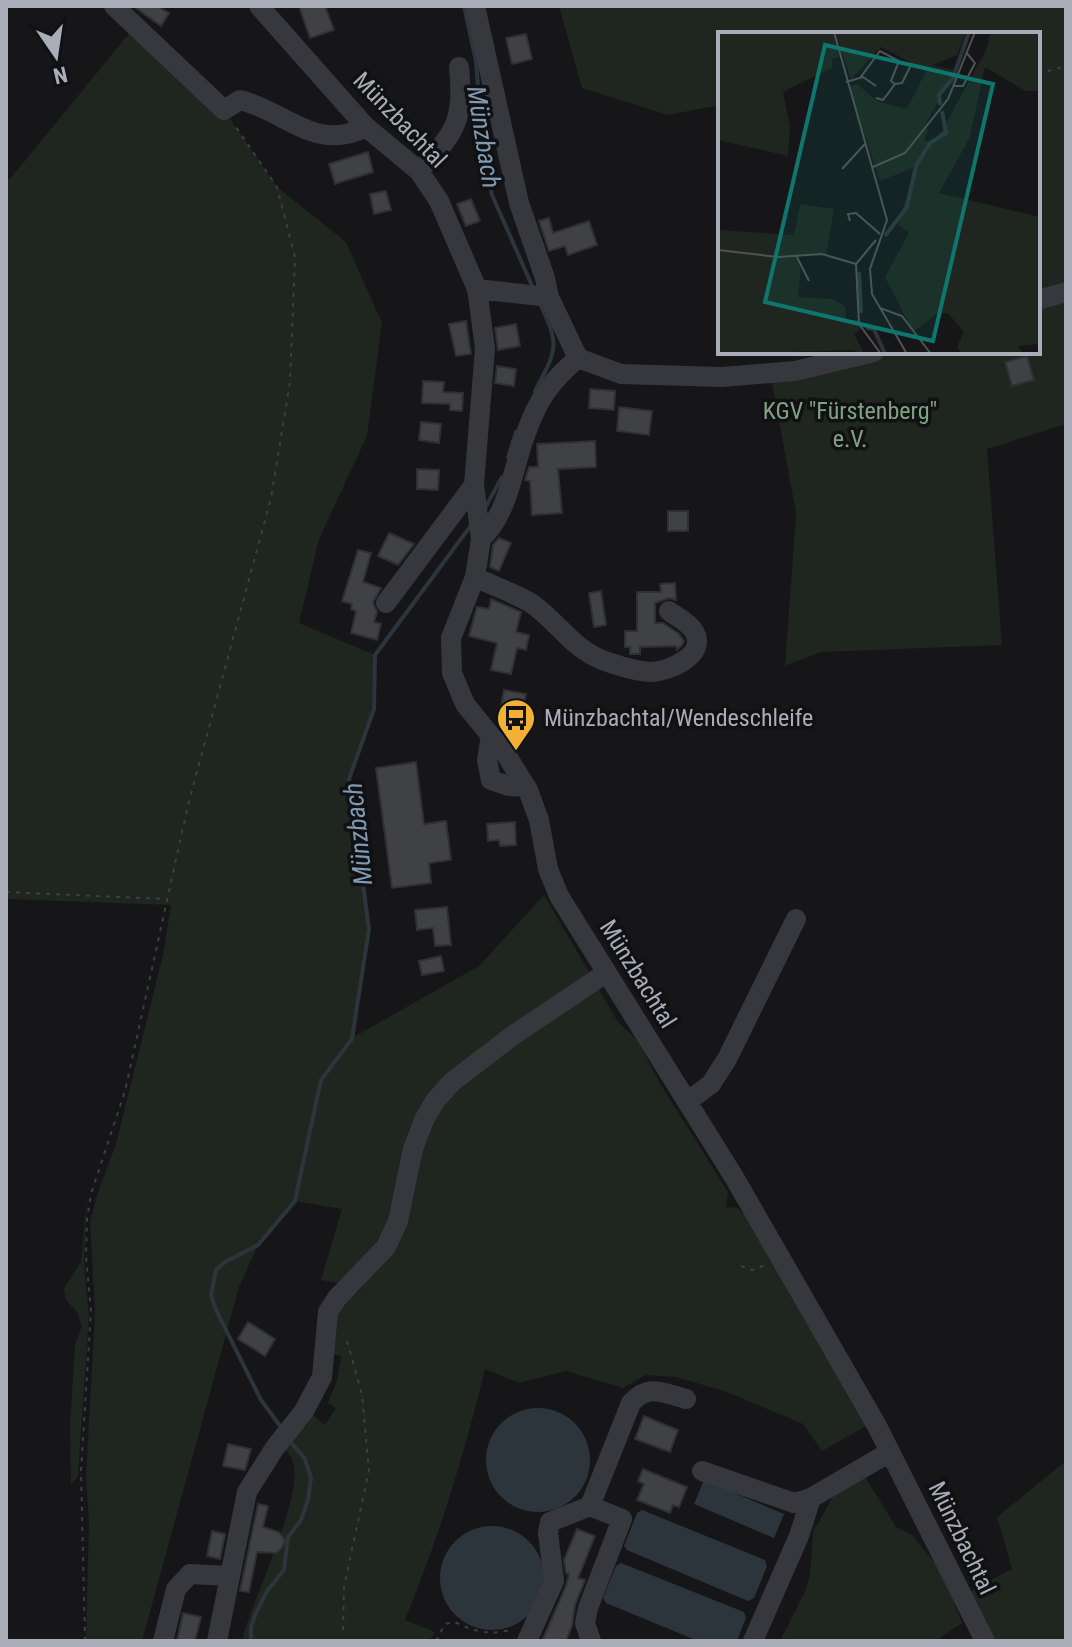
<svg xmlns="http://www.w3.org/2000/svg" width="1072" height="1647" font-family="'Roboto Condensed',sans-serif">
<rect width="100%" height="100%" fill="#161618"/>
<!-- green -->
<path fill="#1e261f" d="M559 6H1066V424L987 449 1002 645 821 652 785 666 796 513 770 372 871 352H1038V34H720V105L668 115 582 88Z
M136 25 224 110 277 187 346 242 382 323 367 436 319 539 299 623 375 655 374 709 349 779 369 929 352 1038 479 966 544 895 618 1022 638 1041 661 1085 728 1192 726 1207 738 1208 748 1220 868 1425 822 1451 803 1424 727 1392 676 1377 646 1375 623 1388 566 1371 519 1383 485 1369C464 1456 439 1537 405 1620L435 1632 429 1641H242C250 1602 307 1494 292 1459 290 1455 287 1452 284 1449L309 1412 325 1425 336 1408 328 1403 337 1381 341 1356 332 1354 337 1310 363 1287 321 1280 342 1209 295 1201 258 1245 239 1287 142 1641H86L89 1521 86 1476 95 1312 90 1221 98 1192 116 1144 163 955 171 905 6 899V180L10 179Z
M87 1196 84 1261 89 1318 78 1476 71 1485 70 1423 75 1345 82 1326 77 1312 66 1300 64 1288 81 1262Z
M1066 1461V1641H991L969 1592 1012 1569 997 1517Z
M864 1475 896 1527 912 1535 943 1573 962 1623 940 1638 941 1641H780L805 1591 810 1575 813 1532 836 1491Z"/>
<!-- water -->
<path fill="#2c353c" d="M486 1460a52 52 0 1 1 104 0a52 52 0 1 1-104 0Z
M704 1480 784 1514 774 1538 694 1504Z
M642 1510 765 1560 767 1566 754 1598 748 1601 627 1550 624 1546 637 1513Z
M440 1578a52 52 0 1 1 104 0a52 52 0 1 1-104 0Z
M621 1563 744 1612 746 1618 737 1641H698L606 1603 603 1598 616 1566Z"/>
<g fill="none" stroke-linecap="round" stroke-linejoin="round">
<!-- stream -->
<path stroke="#2c353c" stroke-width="4" d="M464 6 476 61 483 153 492 195 533 288
M535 391C556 351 561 346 540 304
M508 457 516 432
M485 508 502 477
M283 1430 261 1400 216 1310 211 1295 216 1270 225 1262 258 1245 295 1201 321 1080 352 1039 369 929 349 779 374 709 375 655 472 524
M251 1641V1627L256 1613 267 1591 284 1570 288 1537 301 1520 308 1500 311 1478 305 1459 290 1441"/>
</g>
<!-- building -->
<path fill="#404145" stroke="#303034" stroke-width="2" d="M133 6H157L169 13 161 26Z
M299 6H325L334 30 310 38Z
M526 34 532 59 512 64 506 38Z
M368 152 373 172 335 184 329 164Z
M386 191 391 210 374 214 370 194Z
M471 199 480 221 466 226 457 204Z
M549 218 553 233 589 221 597 245 568 255 565 246 549 251 539 221Z
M466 321 471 354 456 356 449 324Z
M516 324 520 346 498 350 495 328Z
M1027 356 1034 380 1012 386 1005 362Z
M497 366 516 369 514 386 495 383Z
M423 381 444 382 443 392 463 393 462 411 450 410V404L422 403Z
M590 389 615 391 614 410 589 408Z
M619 407 652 411 649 435 617 431Z
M421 422 441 424 439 443 419 440Z
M595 441 596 467 558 469 562 513 532 515 530 481 525 480 529 467H538L537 444Z
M417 469 439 470 438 490 417 489Z
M668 511H688V531H668Z
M389 533 414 544 398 565 378 556Z
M499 538 511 543 499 571 490 567 493 545Z
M358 550 371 553 363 582 381 588 373 602 377 612 374 622 381 624 377 640 351 633 356 611 351 609 352 604 342 601Z
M675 583 676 600 669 598 655 603V623H663L679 634 684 641 682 645 677 650 676 646 640 647V654H630V647H625V631H637V592H661L660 584Z
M601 591 606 625 594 627 589 593Z
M491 599 521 612 516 632 529 635 526 650 517 648 511 674 491 670 497 643 469 636 477 607 489 609Z
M504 690 526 694 522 716 500 712Z
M416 762 424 824 446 821 451 860 429 863 431 883 392 888 376 768Z
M515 822 516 845 500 846 499 840 488 841 487 824Z
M447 907 451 945 435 946 433 928 417 930 415 910Z
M441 956 444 971 422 975 419 961Z
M248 1322 275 1339 265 1356 238 1339Z
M644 1416 678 1430 670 1452 635 1439Z
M228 1444 251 1449 245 1470 223 1466Z
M643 1469 687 1487 679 1507 673 1505 670 1513 637 1500 644 1484 638 1481Z
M258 1504 268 1506 263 1527 279 1532 285 1540 282 1548 276 1553 257 1552 249 1592 240 1591Z
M577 1529 595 1536 578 1578 585 1580 575 1605 572 1626 566 1641H542L566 1586 569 1574 566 1573 564 1560Z
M212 1531 225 1534 220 1559 207 1556Z
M183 1613 201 1617 195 1641H177Z"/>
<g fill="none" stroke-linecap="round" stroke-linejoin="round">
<!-- path -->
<path stroke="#3d3f44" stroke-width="2" stroke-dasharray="4 6" stroke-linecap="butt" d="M1038 74 1066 66
M6 892 165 899
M741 1266 752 1270 765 1265
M343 1630 344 1587 369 1470 362 1395 348 1344 343 1336
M85 1641 81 1471 91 1311 86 1257 87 1219 91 1194 125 1091 188 805 271 498 290 382 295 257 277 187 234 124
M436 1641 445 1624 455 1622C475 1632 491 1636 513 1629"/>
<!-- minor -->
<path stroke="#37383d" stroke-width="20" d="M114 6 224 110 240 100C286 111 315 153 366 127
M259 6 366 127 419 171 439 201 477 289 485 348 474 485 481 539 475 577 451 638 452 673 465 704 507 756 528 790 539 820 548 869 559 896 734 1177 877 1426 985 1641
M475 6 519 203 545 278 549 297 578 358
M419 171C456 132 464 121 459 67
M477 289 549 297
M1038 300 1066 292
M578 358 621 374 722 377 795 371 874 352
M481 539C510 511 512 469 526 433 538 399 551 381 578 358
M475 577C493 586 514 593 531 603 557 621 572 648 602 660 616 665 635 671 650 672 669 672 710 654 693 630 688 622 677 617 669 611
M386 603 474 485
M491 736 487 760 491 780 509 786 526 787
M688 1101 711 1084 727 1059 796 919
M702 1471 794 1503 811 1498 890 1452
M163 1641 176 1589 190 1574 230 1576
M217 1641 247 1492 274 1449 304 1411 322 1377 328 1312 337 1298 386 1247 398 1221 413 1149 424 1120 435 1101 452 1082 512 1036 606 973
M527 1641 554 1581 548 1533 550 1522 590 1506
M591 1641 585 1623 588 1608 622 1519 590 1506 631 1403C649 1383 663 1393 686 1399
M753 1641 799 1536 811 1498"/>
</g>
<!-- icons -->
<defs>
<g id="bus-pin" transform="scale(2)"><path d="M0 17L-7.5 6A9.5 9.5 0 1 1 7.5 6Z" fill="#f2b134" stroke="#111113"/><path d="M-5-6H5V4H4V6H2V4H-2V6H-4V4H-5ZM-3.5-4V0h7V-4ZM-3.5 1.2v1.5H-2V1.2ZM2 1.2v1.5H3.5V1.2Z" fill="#111"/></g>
</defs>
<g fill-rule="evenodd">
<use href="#bus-pin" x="516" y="718"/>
</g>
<g text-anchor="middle" stroke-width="7" stroke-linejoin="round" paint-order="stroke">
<!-- street labels -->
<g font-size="24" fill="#a8adb8" stroke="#111113">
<text transform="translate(400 120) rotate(46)" y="8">Münzbachtal</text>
<text transform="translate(638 974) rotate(58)" y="8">Münzbachtal</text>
<text transform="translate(962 1538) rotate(64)" y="8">Münzbachtal</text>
</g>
<!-- park labels -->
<g font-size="24" fill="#7fa381" stroke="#111113">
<text x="850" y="419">KGV "Fürstenberg"<tspan x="850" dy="28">e.V.</tspan></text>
</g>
<!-- poi labels -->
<g font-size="24" fill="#a8adb8" stroke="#111113" text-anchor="start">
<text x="544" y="726">Münzbachtal/Wendeschleife</text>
</g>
<!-- water labels -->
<g font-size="26" font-style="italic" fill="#7f9bb3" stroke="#111113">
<text transform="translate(484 137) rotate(81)" y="9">Münzbach</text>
<text transform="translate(358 834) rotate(-96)" y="9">Münzbach</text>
</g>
</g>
<!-- overview -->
<g transform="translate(718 32)">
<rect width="322" height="322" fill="#161618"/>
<path d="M0 0H116L121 25 114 27V36L65 60 72 95 70 124 0 108ZM117 0H248L239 23 205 37 163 15 133 47ZM272 0H320L322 59H307L267 35 252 105 221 161 322 185V312L300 314 305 322H244L239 315 246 300 230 281H220L195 300 167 245 191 201 180 193 197 135 162 149 131 55 139 52 159 69 189 77 211 33 237 38 206 95 211 97 206 108 212 111 224 99 269 16ZM82 172 116 177 108 223 79 224 83 232 80 265 115 267 127 274 128 288H140L143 297 136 302 146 322 134 318 0 322V198L76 203Z" fill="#1e261f"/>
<path fill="none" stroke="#2c353c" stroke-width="4" d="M222 73 221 63 235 46 251 0M167 204 189 175 198 134 212 111 228 101 224 79M141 240 143 281M148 296 156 297 167 322"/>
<path fill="none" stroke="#505258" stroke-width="2" d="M116 0 169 188 152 237 154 262 189 322M142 46 162 19 181 29 173 49 177 52 165 68 158 66M128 50 145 45 158 54M177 52 184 51 194 31M236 54H245L257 31 248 20M155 135 187 121 230 67 257 0M124 137 147 112M132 189 130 182 138 181 162 202M0 218 60 225 104 222 138 232M78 223 91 249M138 232 141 292 163 322M138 232 158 208M162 276 184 284 213 322"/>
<path fill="#0f766e" fill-opacity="0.15" stroke="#0f766e" stroke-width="4" d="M107 13 275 52 215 309 47 270Z"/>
<rect width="322" height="322" fill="none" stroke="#a8adb8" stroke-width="4"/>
</g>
<!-- border -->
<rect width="1072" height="1647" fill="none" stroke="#a8adb8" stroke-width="16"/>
<!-- north arrow -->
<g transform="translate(56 56) rotate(167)" stroke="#111113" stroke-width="6" paint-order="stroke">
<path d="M0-6L14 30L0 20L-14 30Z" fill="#a8adb8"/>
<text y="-12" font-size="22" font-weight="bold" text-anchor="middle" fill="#a8adb8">N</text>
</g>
</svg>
